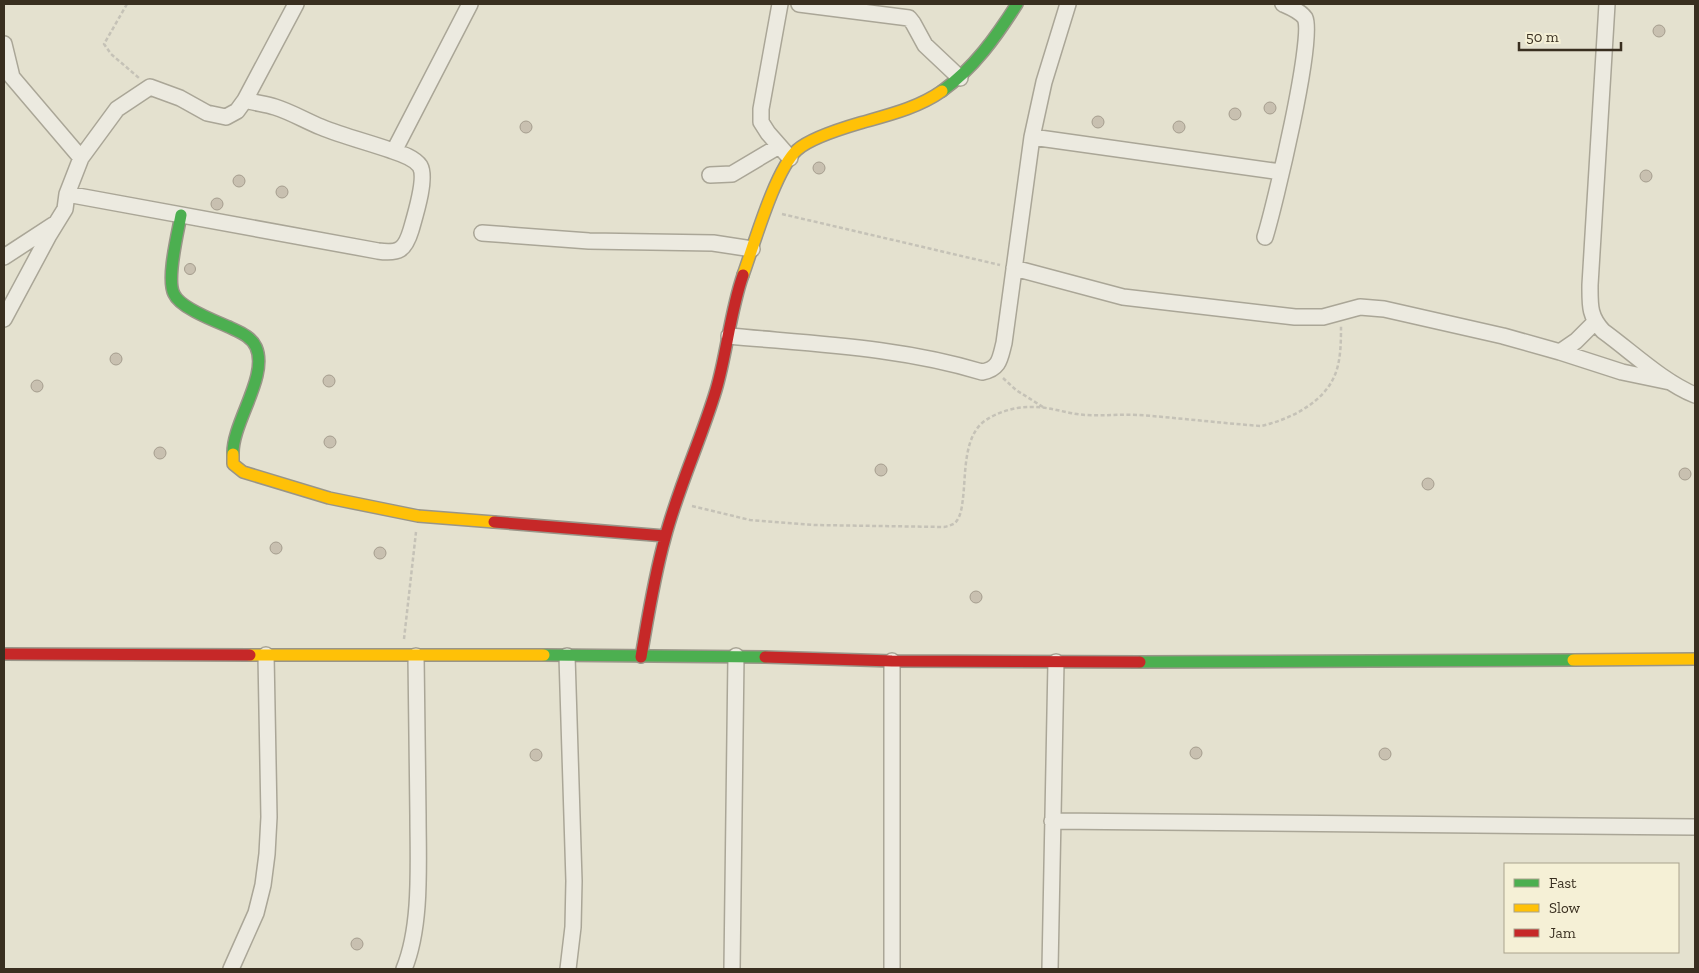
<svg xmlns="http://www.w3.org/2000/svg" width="1699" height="973" font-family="'Zilla Slab',serif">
<rect width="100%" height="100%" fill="#e4e1cf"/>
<!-- building -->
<path fill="#c8c0b0" stroke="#a59d8e" d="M1653 31a6 6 0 1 1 12 0a6 6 0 1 1-12 0Z
M1264 108a6 6 0 1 1 12 0a6 6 0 1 1-12 0Z
M1229 114a6 6 0 1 1 12 0a6 6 0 1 1-12 0Z
M1092 122a6 6 0 1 1 12 0a6 6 0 1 1-12 0Z
M520 127a6 6 0 1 1 12 0a6 6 0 1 1-12 0Z
M1173 127a6 6 0 1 1 12 0a6 6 0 1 1-12 0Z
M813 168a6 6 0 1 1 12 0a6 6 0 1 1-12 0Z
M1640 176a6 6 0 1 1 12 0a6 6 0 1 1-12 0Z
M233 181a6 6 0 1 1 12 0a6 6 0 1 1-12 0Z
M276 192a6 6 0 1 1 12 0a6 6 0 1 1-12 0Z
M211 204a6 6 0 1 1 12 0a6 6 0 1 1-12 0Z
M184.5 269a5.5 5.5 0 1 1 11 0a5.5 5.5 0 1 1-11 0Z
M110 359a6 6 0 1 1 12 0a6 6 0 1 1-12 0Z
M323 381a6 6 0 1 1 12 0a6 6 0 1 1-12 0Z
M31 386a6 6 0 1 1 12 0a6 6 0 1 1-12 0Z
M324 442a6 6 0 1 1 12 0a6 6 0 1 1-12 0Z
M154 453a6 6 0 1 1 12 0a6 6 0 1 1-12 0Z
M875 470a6 6 0 1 1 12 0a6 6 0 1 1-12 0Z
M1679 474a6 6 0 1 1 12 0a6 6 0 1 1-12 0Z
M1422 484a6 6 0 1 1 12 0a6 6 0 1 1-12 0Z
M270 548a6 6 0 1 1 12 0a6 6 0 1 1-12 0Z
M374 553a6 6 0 1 1 12 0a6 6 0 1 1-12 0Z
M970 597a6 6 0 1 1 12 0a6 6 0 1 1-12 0Z
M1190 753a6 6 0 1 1 12 0a6 6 0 1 1-12 0Z
M1379 754a6 6 0 1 1 12 0a6 6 0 1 1-12 0Z
M530 755a6 6 0 1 1 12 0a6 6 0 1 1-12 0Z
M351 944a6 6 0 1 1 12 0a6 6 0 1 1-12 0Z"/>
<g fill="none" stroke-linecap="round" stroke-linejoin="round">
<!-- street casing -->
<g stroke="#aaa697" stroke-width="18">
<path id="street" d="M780 4 761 109V122L768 133 790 158
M799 4 909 18 913 23 925 45 960 78
M1607 4 1590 285C1590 305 1589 316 1603 331 1632 352 1663 382 1695 395
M4 44 12 77 81 158
M1032 137 1281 172
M394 151 470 4
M710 175 732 174 779 146
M67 194 378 251C399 254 405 250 411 230 415 216 427 178 420 166 414 157 399 153 390 150 367 142 343 136 321 127 306 121 291 112 275 107 266 104 255 103 245 100
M482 233 589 241 713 243 752 249
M1265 237C1274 208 1315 38 1305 18 1300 11 1290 7 1283 4
M4 257 53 225
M1014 268 1123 297 1295 317H1323L1360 307 1384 309 1503 336 1560 352 1622 372 1670 382
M4 319 49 235 65 209 67 194 81 158 117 109 150 87 180 98 207 113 226 117 237 111 245 100 296 4
M729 336C814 344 900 347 982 372 1000 369 1000 358 1004 343L1032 137 1044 82 1068 4
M1560 352 1576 341 1595 322
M567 656 574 881 573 927 568 969
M892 661V969
M1052 821 1695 827
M231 969 256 913 263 885 267 854 269 817 266 655
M404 969C422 925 418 863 418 815 417 762 417 709 416 656
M732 969 736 656
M1050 969 1056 662"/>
</g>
<!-- fast casing -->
<g stroke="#999588" stroke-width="14">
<path id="fast" d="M942 91C974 68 996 37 1017 4
M181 215C178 232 166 279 174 294 180 308 215 321 229 327 239 332 251 336 256 347 269 376 232 423 233 454
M544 655 765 657
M1140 662 1573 660"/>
</g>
<!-- slow casing -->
<g stroke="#999588" stroke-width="14">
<path id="slow" d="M743 275C754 245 775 170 797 150 810 138 843 128 860 123 888 115 918 108 942 91
M233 454V464L243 472 329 498 418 516 494 522
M250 655H544
M1573 660 1695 659"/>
</g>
<!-- jam casing -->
<g stroke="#999588" stroke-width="14">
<path id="jam" d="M494 522 665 536
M4 654 250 655
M641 657C648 617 654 577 665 538 678 488 701 440 716 390 727 353 730 312 743 275
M765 657 892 661 1140 662"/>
</g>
<!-- path -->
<path stroke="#c5c2b7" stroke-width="2.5" stroke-dasharray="4 2.5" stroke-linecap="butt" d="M127 4 104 44 111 54 139 78
M782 214 1000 265
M1003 378 1016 390 1043 407
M692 506 750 520 815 525 944 527C948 526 952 525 955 523 961 517 962 506 963 498 966 474 963 435 986 420 998 412 1015 407 1029 407 1049 406 1067 414 1086 415 1104 416 1121 414 1139 415 1180 418 1220 423 1261 426 1288 420 1322 404 1334 377 1341 362 1341 342 1341 326
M404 639 416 532"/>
<!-- street -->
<use href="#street" stroke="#eceae0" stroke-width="15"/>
<!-- fast -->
<use href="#fast" stroke="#4caf50" stroke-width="11"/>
<!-- slow -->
<use href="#slow" stroke="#ffc107" stroke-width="11"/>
<!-- jam -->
<use href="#jam" stroke="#c62828" stroke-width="11"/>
</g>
<!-- border -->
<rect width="1699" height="973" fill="none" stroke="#392f20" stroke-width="10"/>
<!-- legend -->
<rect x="1504" y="863" width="175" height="90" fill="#f5f0d6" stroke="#aaa38d"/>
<rect x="1514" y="879" width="25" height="8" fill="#4caf50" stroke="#aaa38d"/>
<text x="1549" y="888" font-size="15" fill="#392f20">Fast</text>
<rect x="1514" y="904" width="25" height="8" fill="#ffc107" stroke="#aaa38d"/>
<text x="1549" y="913" font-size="15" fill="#392f20">Slow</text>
<rect x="1514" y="929" width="25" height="8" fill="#c62828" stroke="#aaa38d"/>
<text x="1549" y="938" font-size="15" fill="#392f20">Jam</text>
<!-- scale -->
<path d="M1519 42v8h102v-8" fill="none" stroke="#392f20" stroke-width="2.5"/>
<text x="1526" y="42" font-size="15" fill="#392f20" stroke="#f5f0d6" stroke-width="4" paint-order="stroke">50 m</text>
</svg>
